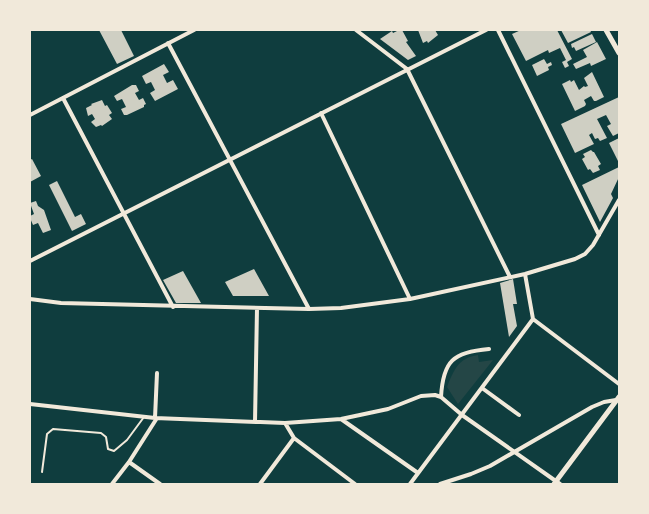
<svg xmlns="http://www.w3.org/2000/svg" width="649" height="514" font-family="'Fira Sans',sans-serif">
<rect width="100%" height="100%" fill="#0f3d3e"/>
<!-- green -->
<path fill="#244646" d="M478 355 479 362 493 360 458 404 447 387C454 370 458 358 478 355Z"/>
<!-- building -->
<path fill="#cfcfc3" d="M99 30H121L134 56 117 64Z
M399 30H402L408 41 406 42 416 56 408 60 380 39 392 31 393 33Z
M418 30H435L438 35 428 43 427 41 423 43Z
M521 30H557L572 59 567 62 569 66 565 68 562 62 566 60 560 48 549 53 548 50 526 61 512 34Z
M561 30H590L591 32 568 43Z
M592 34 596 42 576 51 574 47 572 48 571 44Z
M597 42 606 59 591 66 590 63 576 69 573 64 587 57 583 50Z
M544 59 547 64 551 62 552 65 548 67 549 70 537 76 532 65Z
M164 64 169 72 163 75 167 83 173 80 178 89 155 101 150 93 155 90 151 82 146 84 142 76Z
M592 72 604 97 596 101H594L591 96 584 100 586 104 585 106 575 111 562 84 570 80 571 82 574 80 579 90 584 86 585 87 588 86 584 78Z
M132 85H136L139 91 135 93 139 100 143 98 146 104 144 105V107L127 115H124L121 109 126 107 122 99 117 101 114 96Z
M619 97V133L613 136 607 126 611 124 606 115 597 119 607 138 600 141 598 138 595 139 592 133 589 135 594 144 575 153 561 124Z
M102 100 105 106 107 105 112 113 109 115 112 119 102 126 101 125 96 127 91 122 95 119 92 114 88 116 86 108 92 105 91 104Z
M619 138V163L609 143Z
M591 150 593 152H594L601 164 598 166 600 170 593 173 590 169 588 170 582 159 585 157 583 154Z
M32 159 41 176 30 182V160Z
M619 167V177L611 194 613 198 600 222 582 185Z
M57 181 75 217 81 214 86 224 72 231 49 185Z
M36 201 38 206 44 210 51 230 43 233 38 223 33 225 30 218V216L34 214 30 203Z
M254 269 269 296H233L225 282Z
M183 271 201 303H176L163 280Z
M513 279 517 304H513L517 326 509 337 500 283Z"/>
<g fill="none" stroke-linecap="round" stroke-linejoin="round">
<!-- service -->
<path stroke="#f1e9da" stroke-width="2" d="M42 472 47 434 53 429 101 433 106 437 108 449 114 451 127 440 144 417"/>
<!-- minor -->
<path stroke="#f1e9da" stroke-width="4" d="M356 30 407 69 510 277
M498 30 599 235
M168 43 309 309
M63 98 173 307
M321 113 410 299
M30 115 194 30
M30 261 486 30
M30 299 61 303 309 309 341 308 410 299 525 274 575 259 585 254 593 245 619 200
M533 319 619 384
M482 388 519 415
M441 397C443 361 453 352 489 349
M30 404 155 418 285 423 341 419 388 409 421 396 435 395 441 397 462 415 560 484
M155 418 157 373
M341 419 418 473
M255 422 257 308
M285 423 294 438 355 484
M129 462 160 484
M112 484 129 462 157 418
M260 484 294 438
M410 484 533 319 525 274
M440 484 471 474 490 466 592 407 604 402 616 400"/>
<!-- tertiary -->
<path stroke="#f1e9da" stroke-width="5" d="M606 30 619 53
M554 484 619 397"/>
</g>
<!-- border -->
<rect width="649" height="514" fill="none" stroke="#f1e9da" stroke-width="62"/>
</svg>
